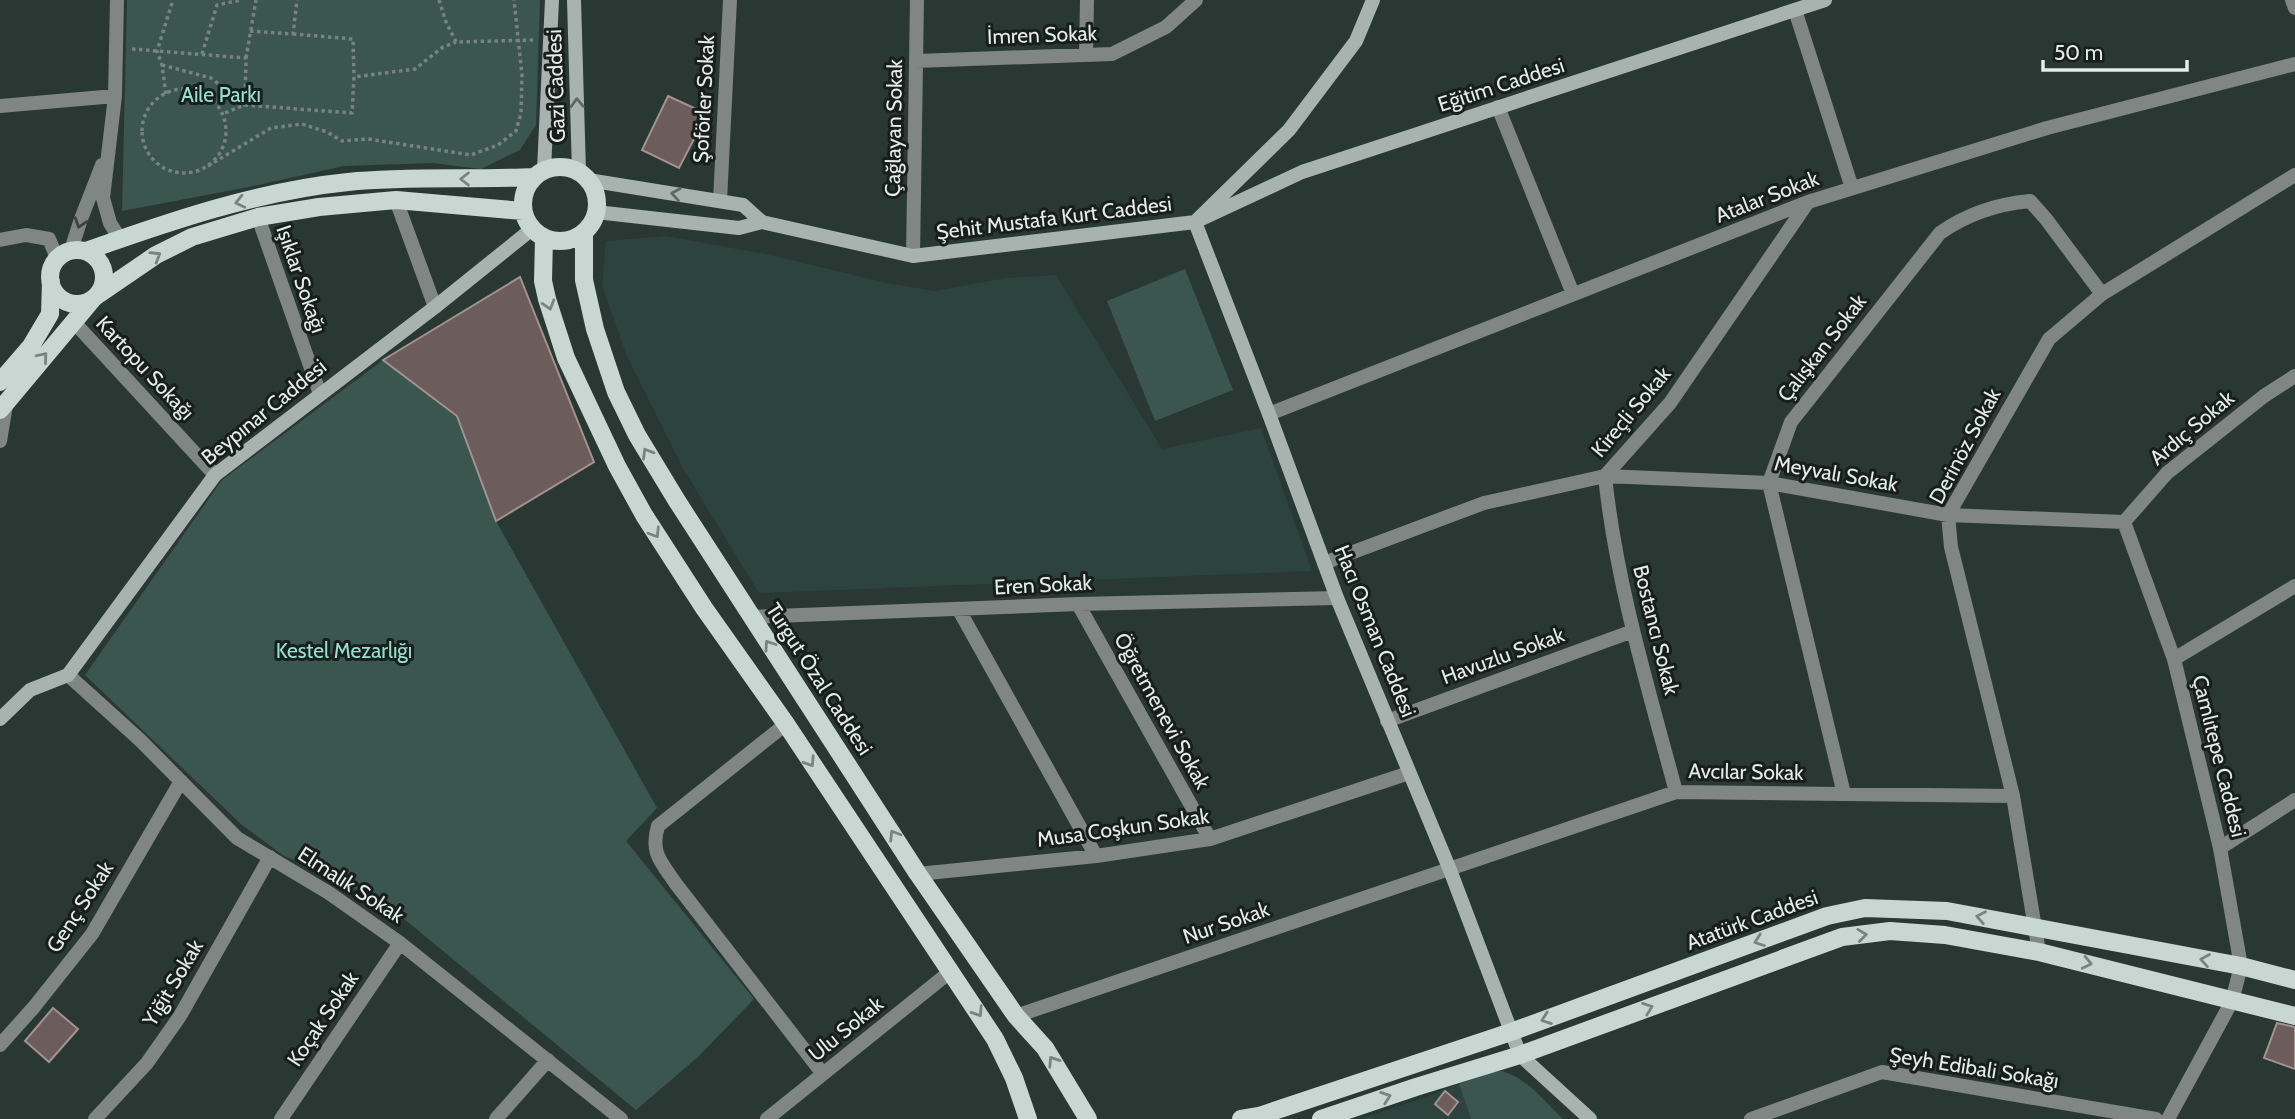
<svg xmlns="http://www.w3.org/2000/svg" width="2295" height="1119" font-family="Cabin,sans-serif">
<rect width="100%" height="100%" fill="#2a3834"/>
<!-- built -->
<path fill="#2d433d" d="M666 236 766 254 887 283 934 291 1006 278 1056 275 1162 449 1261 428 1312 571 759 593 684 470 626 354 602 285 606 241Z
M1459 1084 1471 1119H1360L1420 1099Z"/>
<!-- green -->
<path fill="#3b564e" d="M127 0H540L536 125 520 150 481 169 432 163 344 166 254 186 122 211Z
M1185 269 1233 390 1155 421 1107 301Z
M383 360 457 416 496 521 657 808 626 841 754 999 698 1057 636 1110 403 918 334 876 284 856 242 825 85 675 222 480Z
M1502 1071C1527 1078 1545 1102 1563 1119H1471L1459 1084 1491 1072Z"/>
<!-- building -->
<path fill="#6c5c5b" stroke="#a39290" stroke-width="2" d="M668 96 707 114 679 168 642 150Z
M520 277 594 462 496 521 457 416 383 360Z
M53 1008 78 1029 49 1062 25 1041Z
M2277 1023 2295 1027V1069L2264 1058Z
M1445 1091 1458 1102 1448 1115 1435 1104Z"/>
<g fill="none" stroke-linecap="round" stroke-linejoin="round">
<!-- path -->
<path stroke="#77837f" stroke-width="3.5" stroke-dasharray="3.5 3.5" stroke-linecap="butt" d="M439 0 446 22 456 42 534 40
M250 31 293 34 297 0
M293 34 353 39 354 77
M132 49 246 58 245 105 352 113 354 77 415 69 443 47 456 42
M202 54 217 5 241 0
M246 58 256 0
M162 65 211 78 245 105 222 114
M142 131a42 42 0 1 1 84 0a42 42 0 1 1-84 0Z
M166 94 162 65 157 51 173 0
M208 166 271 128 302 124 327 132 342 141 368 139 471 155 498 145 516 131 521 113 522 75 514 0"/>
<!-- minor -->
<path stroke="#7f8683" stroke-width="14" d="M117 0 115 96 103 198 110 223 120 239
M2292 0 2295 8
M1795 10 1852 188
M1086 53 1087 0
M916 61 1112 54 1166 27 1196 0
M0 106 115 96
M1498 107 1573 294
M396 200 435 307
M720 201 730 0
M258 217 320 394
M0 240 26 235 49 239 57 258
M71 250 81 219 102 165
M913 256 917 0
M73 321 215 475
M1269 414 1808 202 2047 128 2295 64
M0 441 6 405
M2124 522 2167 473 2264 396 2295 376
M1324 563 1484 503 1605 476 1670 403 1808 202
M1078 604 1210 839
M959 610 1096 856
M751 617 1078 604 1337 598
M68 675 140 740 237 838 329 893 400 943 621 1119
M1387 721 1633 631
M786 724 658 826C650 853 661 862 676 884L823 1074
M1676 792C1648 687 1616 583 1605 476L1769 483 1948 515 2124 522 2174 659
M1844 794 1769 483 1791 422 1940 233C1967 214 1997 204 2030 201L2046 219 2102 294
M2220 848 2295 800
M918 874 1096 856 1210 839 1409 773
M2039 952 2013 796 1951 547 1948 515 2049 339 2102 294 2295 175
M1016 1016 1676 792 2013 796
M0 1045 34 1007 92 934 181 781
M95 1119 147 1063 180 1016 270 857
M281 1119 400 943
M496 1119 548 1060
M767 1119 951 971
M1751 1119 1882 1072 2156 1119
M2168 1119 2232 1001"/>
<!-- tertiary -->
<path stroke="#7f8683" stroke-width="14" d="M2232 1001 2241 966 2220 848 2174 659 2295 586"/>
<!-- secondary -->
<path stroke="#a8b3b0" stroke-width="14" d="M574 0 579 172
M544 170 552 0
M588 180 743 205 762 222
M596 212 739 228 762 222 913 256 1195 222 1289 130 1356 41 1373 0
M0 719 30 690 68 675 215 475 435 307 532 229
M1590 1119 1520 1055 1450 870 1337 598 1269 414 1195 222 1302 172 1825 0"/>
<!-- primary -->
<path stroke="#c8d7d2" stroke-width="18" d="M523 204a37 37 0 1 1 74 0a37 37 0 1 1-74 0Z
M584 233V280L595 329 616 392 637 435 677 501 918 874 1016 1016 1045 1048 1088 1119
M544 238 543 281 547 299 566 358 617 466 644 515 704 608 786 724 995 1039 1014 1078 1028 1119
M50 277a27 27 0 1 1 54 0a27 27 0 1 1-54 0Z
M86 251C171 221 258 191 348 182 409 176 472 180 534 177
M99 294 156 255 192 237 258 217 319 207 396 200 523 211
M0 382 31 346 50 314 51 282
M0 410 92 300
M1241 1119 1259 1116 1511 1032 1827 916 1865 908 1947 911 2241 966 2295 980
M1321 1119 1416 1087 1520 1055 1842 937 1890 931 1945 935 2039 952 2295 1016"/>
</g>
<!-- one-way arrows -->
<defs><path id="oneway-chevron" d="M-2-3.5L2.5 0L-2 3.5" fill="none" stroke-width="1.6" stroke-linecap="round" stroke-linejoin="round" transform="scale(1.75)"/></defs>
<g stroke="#606866">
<use href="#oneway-chevron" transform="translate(577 103) rotate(-92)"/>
<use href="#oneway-chevron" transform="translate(676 194) rotate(-171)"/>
</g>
<g stroke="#788480">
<use href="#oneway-chevron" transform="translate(465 179) rotate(180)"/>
<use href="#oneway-chevron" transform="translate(240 202) rotate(167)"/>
<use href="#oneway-chevron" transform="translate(156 256) rotate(-31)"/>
<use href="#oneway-chevron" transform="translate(549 305) rotate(73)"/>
<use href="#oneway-chevron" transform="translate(43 357) rotate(-50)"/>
<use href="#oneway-chevron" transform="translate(647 453) rotate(-121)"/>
<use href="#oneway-chevron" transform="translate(655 533) rotate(58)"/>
<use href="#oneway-chevron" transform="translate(769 645) rotate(-124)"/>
<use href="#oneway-chevron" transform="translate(810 762) rotate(57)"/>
<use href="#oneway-chevron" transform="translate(894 835) rotate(-122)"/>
<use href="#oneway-chevron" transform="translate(1981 917) rotate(-169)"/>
<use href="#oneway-chevron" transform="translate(1862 935) rotate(-7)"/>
<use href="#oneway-chevron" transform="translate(1759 941) rotate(160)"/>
<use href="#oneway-chevron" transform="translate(2205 960) rotate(-170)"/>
<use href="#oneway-chevron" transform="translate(2087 963) rotate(13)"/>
<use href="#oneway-chevron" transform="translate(1648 1008) rotate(-20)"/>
<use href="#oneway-chevron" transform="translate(978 1012) rotate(57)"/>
<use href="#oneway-chevron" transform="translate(1546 1019) rotate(160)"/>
<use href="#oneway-chevron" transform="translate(1053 1061) rotate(-123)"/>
<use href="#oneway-chevron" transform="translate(1386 1097) rotate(-19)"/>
</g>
<use stroke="#3b4240" href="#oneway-chevron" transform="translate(80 223) rotate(108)"/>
<g text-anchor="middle" stroke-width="6" stroke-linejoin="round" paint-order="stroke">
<!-- street labels -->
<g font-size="21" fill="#e4edea" stroke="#171e1c">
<text transform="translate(1042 35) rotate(-2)" y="7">İmren Sokak</text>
<text transform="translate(1501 85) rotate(-18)" y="7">Eğitim Caddesi</text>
<text transform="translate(556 86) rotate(-92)" y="7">Gazi Caddesi</text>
<text transform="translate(704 99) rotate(-87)" y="7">Şoförler Sokak</text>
<text transform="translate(894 128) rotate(-89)" y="7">Çağlayan Sokak</text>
<text transform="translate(1767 197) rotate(-21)" y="7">Atalar Sokak</text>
<text transform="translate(1054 218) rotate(-7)" y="7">Şehit Mustafa Kurt Caddesi</text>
<text transform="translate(301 279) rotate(71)" y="7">Işıklar Sokağı</text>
<text transform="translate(1822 348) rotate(-52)" y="7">Çalışkan Sokak</text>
<text transform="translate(145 368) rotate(47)" y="7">Kartopu Sokağı</text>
<text transform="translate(264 412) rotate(-39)" y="7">Beypınar Caddesi</text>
<text transform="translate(1631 412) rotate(-50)" y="7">Kireçli Sokak</text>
<text transform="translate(2192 428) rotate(-40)" y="7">Ardıç Sokak</text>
<text transform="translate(1965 446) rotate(-62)" y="7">Derinöz Sokak</text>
<text transform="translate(1836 474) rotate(10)" y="7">Meyvalı Sokak</text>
<text transform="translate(1043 585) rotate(-3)" y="7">Eren Sokak</text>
<text transform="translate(1656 630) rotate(76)" y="7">Bostancı Sokak</text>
<text transform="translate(1375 631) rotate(68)" y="7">Hacı Osman Caddesi</text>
<text transform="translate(1503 656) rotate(-20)" y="7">Havuzlu Sokak</text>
<text transform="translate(819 679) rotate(57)" y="7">Turgut Özal Caddesi</text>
<text transform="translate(1162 711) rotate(61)" y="7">Öğretmenevi Sokak</text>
<text transform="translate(2219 756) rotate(76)" y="7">Çamlıtepe Caddesi</text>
<text transform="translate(1746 772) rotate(1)" y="7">Avcılar Sokak</text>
<text transform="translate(1123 828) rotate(-8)" y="7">Musa Coşkun Sokak</text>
<text transform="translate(351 885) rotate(33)" y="7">Elmalık Sokak</text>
<text transform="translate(80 907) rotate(-57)" y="7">Genç Sokak</text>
<text transform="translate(1752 920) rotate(-20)" y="7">Atatürk Caddesi</text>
<text transform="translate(1226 923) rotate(-19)" y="7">Nur Sokak</text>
<text transform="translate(173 983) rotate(-59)" y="7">Yiğit Sokak</text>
<text transform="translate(323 1019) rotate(-56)" y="7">Koçak Sokak</text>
<text transform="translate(846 1029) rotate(-39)" y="7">Ulu Sokak</text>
<text transform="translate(1974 1068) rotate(9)" y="7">Şeyh Edibali Sokağı</text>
</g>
<!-- park labels -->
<g font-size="21" fill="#97e1cb" stroke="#171e1c">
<text x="221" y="102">Aile Parkı</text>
<text x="344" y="658">Kestel Mezarlığı</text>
</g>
</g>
<!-- scale -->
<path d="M2043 60v10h144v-10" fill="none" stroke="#e4edea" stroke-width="3.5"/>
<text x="2054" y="60" font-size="21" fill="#e4edea" stroke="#171e1c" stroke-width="5" paint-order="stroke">50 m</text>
</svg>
